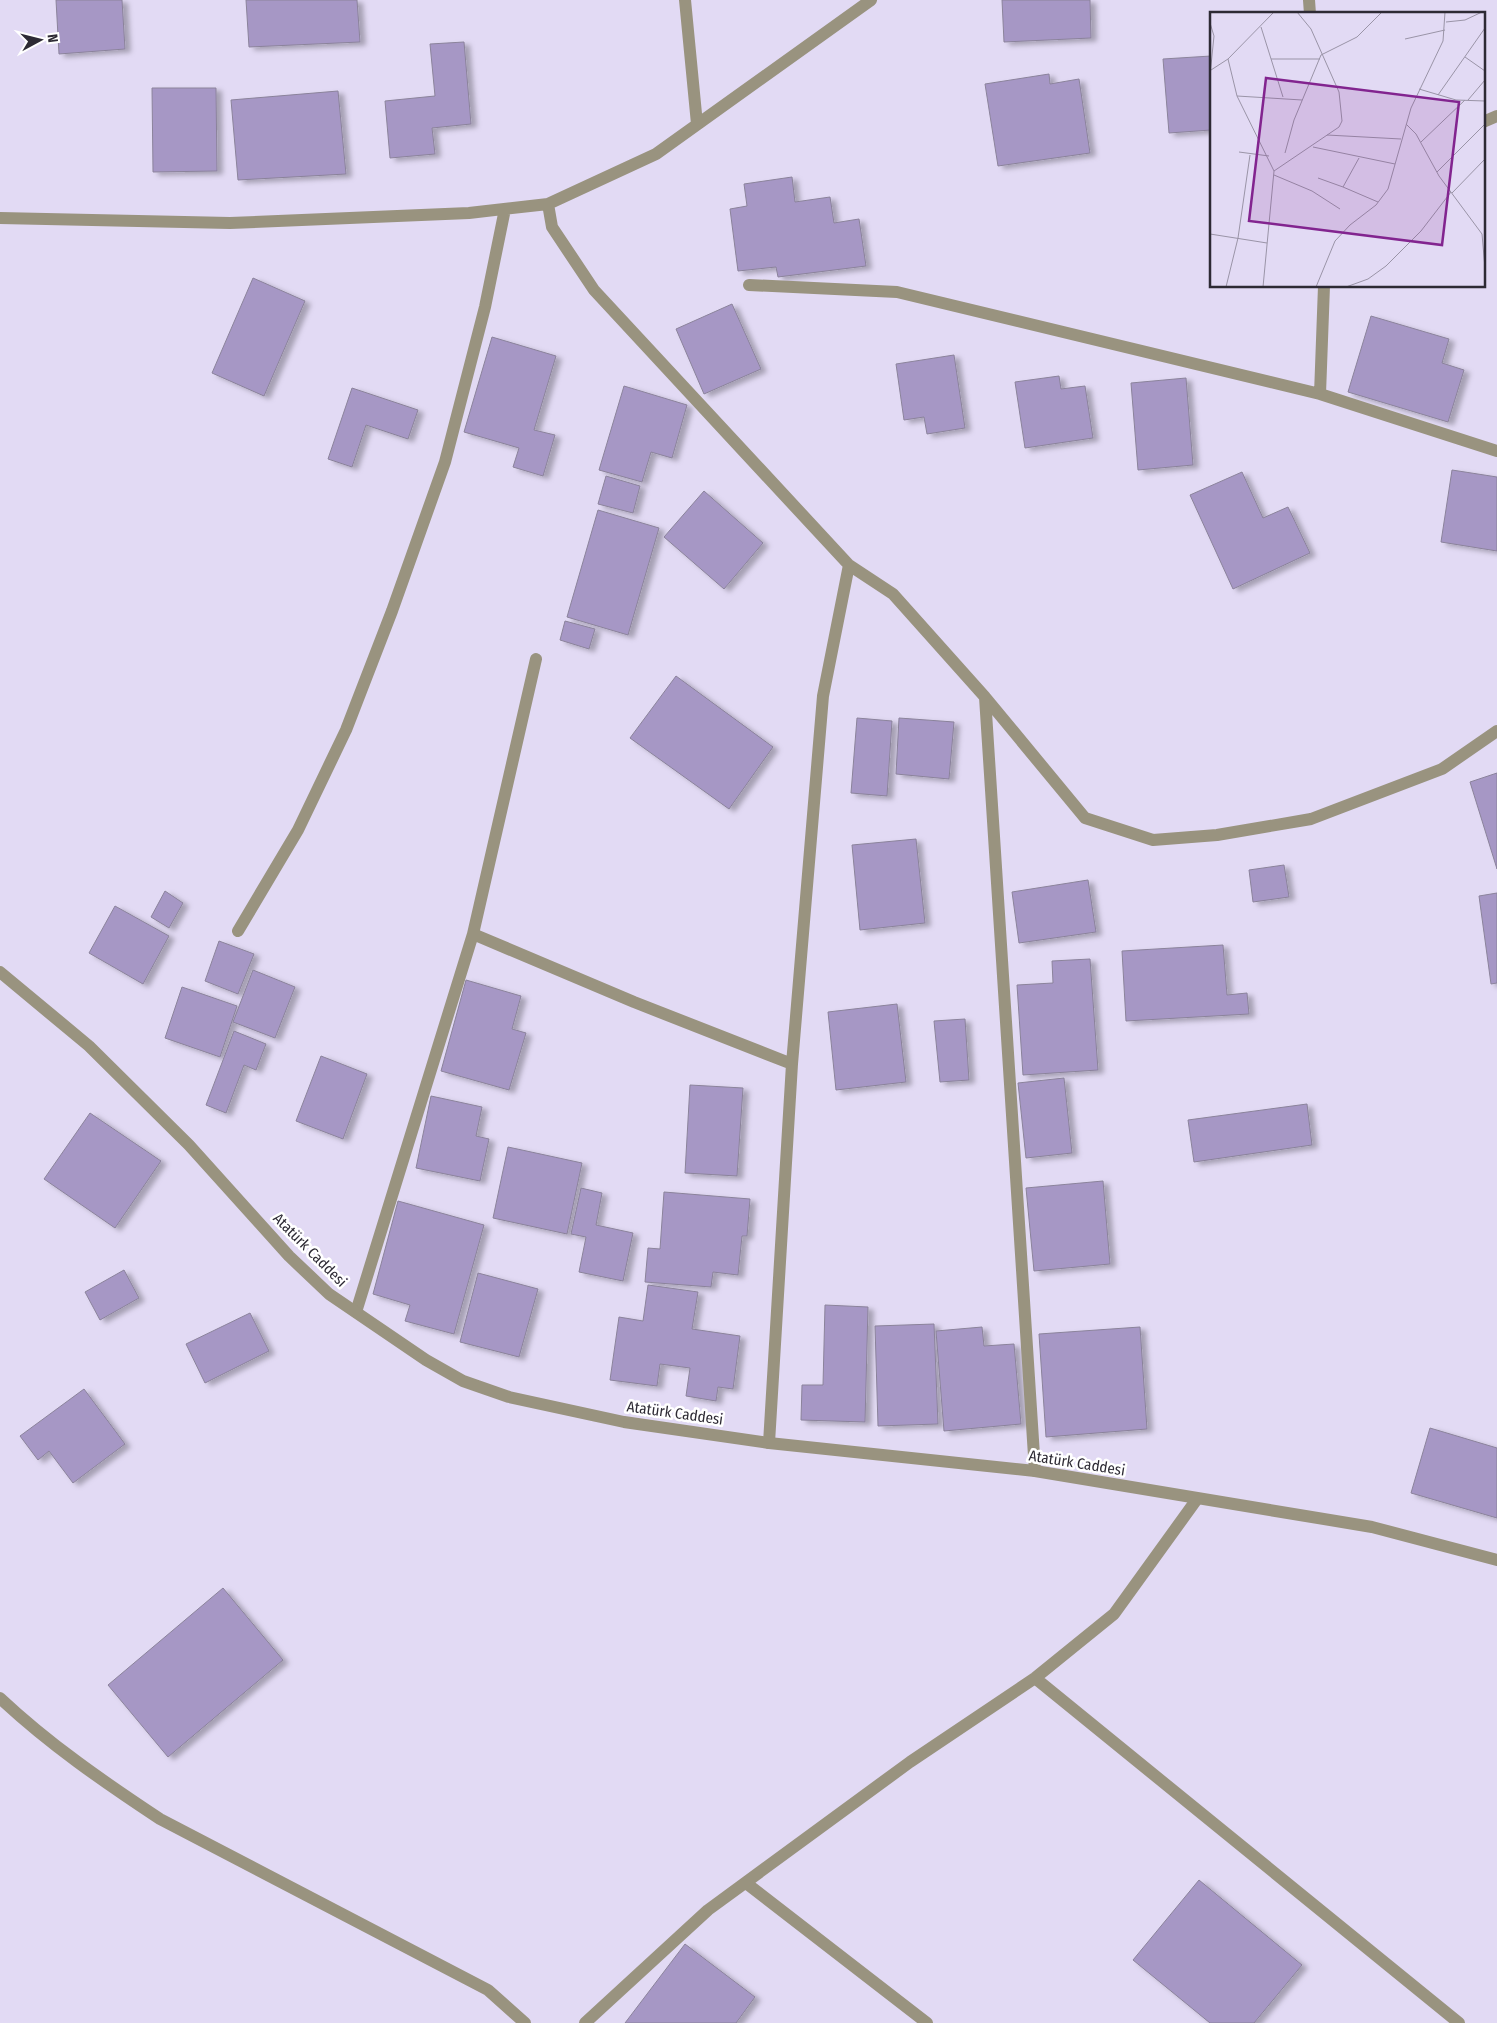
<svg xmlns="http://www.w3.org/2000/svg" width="1497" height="2023" font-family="'Fira Sans Condensed',sans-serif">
<defs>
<filter id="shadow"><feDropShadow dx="5.5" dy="3" stdDeviation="2.5" flood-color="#0004"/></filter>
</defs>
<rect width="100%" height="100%" fill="#e2daf4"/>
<!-- building -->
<path fill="#a697c5" stroke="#8b839b" filter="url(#shadow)" d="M56 0H122L125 49 59 54Z
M246 0H357L360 42 249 47Z
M1002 0H1090L1091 38 1004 42Z
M464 42 471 124 432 128 435 154 390 158 385 101 435 96 430 44Z
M1211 56V130L1169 133 1163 59Z
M1049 74 1050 84 1079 79 1090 153 998 166 985 84Z
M152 88H216L217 171 153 172Z
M338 91 346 174 238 180 231 100Z
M792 177 795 202 830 197 834 223 859 219 866 266 778 277 776 267 738 271 730 209 747 206 744 184Z
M253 278 305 301 264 396 212 373Z
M732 304 761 369 704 394 676 329Z
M1371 316 1449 339 1442 363 1464 370 1448 422 1348 392Z
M492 337 556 356 534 430 555 435 543 476 513 467 519 448 464 432Z
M954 355 965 428 927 434 924 417 904 420 896 364Z
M1059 376 1061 389 1085 386 1093 438 1025 448 1015 382Z
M1186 378 1193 465 1138 470 1131 383Z
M624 386 687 405 672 458 651 452 642 482 599 470Z
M352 388 418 410 408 439 366 425 352 467 328 459Z
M1452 470 1497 477V551L1441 542Z
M1242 472 1263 518 1288 507 1310 553 1233 589 1190 495Z
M606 476 640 486 633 513 598 504Z
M704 491 763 543 724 589 664 537Z
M598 510 659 528 628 635 567 617Z
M565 621 595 629 589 649 560 640Z
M676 676 773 747 729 809 630 738Z
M857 718 892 721 887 796 851 793Z
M899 718 954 722 949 779 896 774Z
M1497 773V869L1470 782Z
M916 839 925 923 860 930 852 845Z
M1284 865 1289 897 1253 902 1249 870Z
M1088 880 1096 932 1019 943 1012 892Z
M165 891 183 903 169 928 151 917Z
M1497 893V983L1491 984 1479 896Z
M115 906 169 936 143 984 89 953Z
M219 941 254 954 238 994 205 981Z
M1223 945 1227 995 1247 993 1249 1014 1126 1021 1122 951Z
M1090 959 1098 1070 1023 1075 1017 985 1053 983 1052 961Z
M253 970 295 987 275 1038 233 1022Z
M466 980 521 996 512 1029 526 1033 509 1090 441 1071Z
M182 987 237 1006 220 1057 165 1038Z
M897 1004 906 1082 836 1090 828 1012Z
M965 1019 969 1080 940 1082 934 1021Z
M234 1031 266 1044 256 1070 244 1065 226 1113 206 1105Z
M321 1056 367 1074 343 1139 296 1121Z
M1064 1078 1072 1153 1026 1158 1018 1083Z
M690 1085 743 1088 737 1176 685 1173Z
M431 1096 482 1107 476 1136 489 1139 480 1181 416 1168Z
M1307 1104 1312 1145 1194 1162 1188 1120Z
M90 1113 161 1161 115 1228 44 1179Z
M508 1147 582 1163 567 1234 493 1218Z
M1103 1181 1110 1264 1034 1271 1026 1188Z
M581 1188 602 1193 596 1225 633 1233 623 1281 579 1272 586 1237 571 1234Z
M664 1192 750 1199 747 1236H742L738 1275 713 1272 711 1287 645 1282 648 1248 660 1249Z
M398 1201 484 1225 454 1334 405 1321 410 1305 373 1294Z
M124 1270 139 1298 100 1320 85 1292Z
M478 1273 538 1289 519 1357 460 1342Z
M648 1285 698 1292 692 1329 740 1336 733 1389 718 1387 716 1401 686 1396 690 1368 660 1364 657 1386 610 1380 619 1317 643 1321Z
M825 1305 868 1307 865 1422 801 1420 802 1385H823Z
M250 1313 269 1351 205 1383 186 1344Z
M934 1324 938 1424 878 1426 875 1326Z
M982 1327 984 1346 1014 1344 1021 1424 944 1431 936 1331Z
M1140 1327 1147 1429 1046 1437 1039 1334Z
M84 1389 125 1444 73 1483 49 1451 38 1460 20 1436Z
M1430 1428 1497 1448V1518L1411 1493Z
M223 1588 283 1660 168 1757 108 1685Z
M1199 1880 1302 1965 1254 2023H1210L1133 1960Z
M685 1944 755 1997 736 2023H625Z"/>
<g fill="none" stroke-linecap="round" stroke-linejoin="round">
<!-- minor -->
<path stroke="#99937f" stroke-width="12" d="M685 0 697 124
M1309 0 1310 14
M1483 122 1497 116
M548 204 552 227 594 290 849 565 893 594 985 697 1085 818 1153 840 1217 835 1311 819 1442 769 1497 731
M0 218 230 223 469 213 548 204 656 154 871 0
M749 285 897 292 1320 394 1497 451
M1320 394 1324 286
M985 697 1035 1471
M238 931 298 830 346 730 392 611 445 462 485 307 505 209
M473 934 536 659
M356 1312 473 934 634 1002 792 1064
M769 1443 792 1064 823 696 849 565
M1035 1678 1459 2023
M0 1698C49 1744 104 1782 160 1819L488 1990 525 2023
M746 1883 927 2023
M585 2023 708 1910 910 1762 1035 1678 1114 1614 1197 1499"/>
<!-- tertiary -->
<path stroke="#99937f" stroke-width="12" d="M0 972 89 1046 189 1145 289 1256 329 1294 426 1360 463 1381 509 1397 624 1422 769 1443 1035 1471 1372 1527 1497 1560"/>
</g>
<g text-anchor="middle" stroke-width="5" stroke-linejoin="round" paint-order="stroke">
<!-- street labels -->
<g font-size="15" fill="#2d2a34" stroke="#fff">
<text transform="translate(310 1250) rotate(45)" y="5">Atatürk Caddesi</text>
<text transform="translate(675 1413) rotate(8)" y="5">Atatürk Caddesi</text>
<text transform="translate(1077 1463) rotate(9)" y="5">Atatürk Caddesi</text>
</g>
</g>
<!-- overview -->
<g transform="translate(1210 12)">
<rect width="275" height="275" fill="#e2daf4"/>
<path fill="none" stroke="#9a94a7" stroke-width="1" d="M236 10 255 8 272 0M0 11 4 24 0 63M51 15 73 85M195 27 235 18M255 45 275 59M18 47 27 84 64 159 53 275M61 47H110M1 58 18 47 64 0M209 77 246 88 275 89M228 83 275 16M27 84 92 88M258 88 275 68M196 112 206 122 229 164 272 222 275 256M117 123 191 127M211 130 255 88M103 135 185 152M29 140 59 144M75 141 84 108 111 43 147 25 172 0M149 146 133 175 168 190M64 159 129 115 132 109 129 80 101 17 87 0M227 160 275 112M64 163 102 179 130 197M108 166 133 175M242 181 275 147M0 222 57 231M16 275 28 226 40 143M106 275 125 229 140 213 166 193 178 177 201 96 233 29 235 0M136 275 158 267 176 254 211 219 241 180"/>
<path fill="#82248f" fill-opacity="0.15" stroke="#82248f" stroke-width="2.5" d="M56 66 249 90 232 233 39 209Z"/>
<rect width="275" height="275" fill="none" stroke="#2d2a34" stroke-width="2.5"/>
</g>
<!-- north arrow -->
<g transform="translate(40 40) rotate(83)" stroke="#ffffff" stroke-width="4" paint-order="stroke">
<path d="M0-4L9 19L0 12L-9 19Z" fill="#2d2a34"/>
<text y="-8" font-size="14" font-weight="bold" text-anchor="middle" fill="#2d2a34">N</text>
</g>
</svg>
